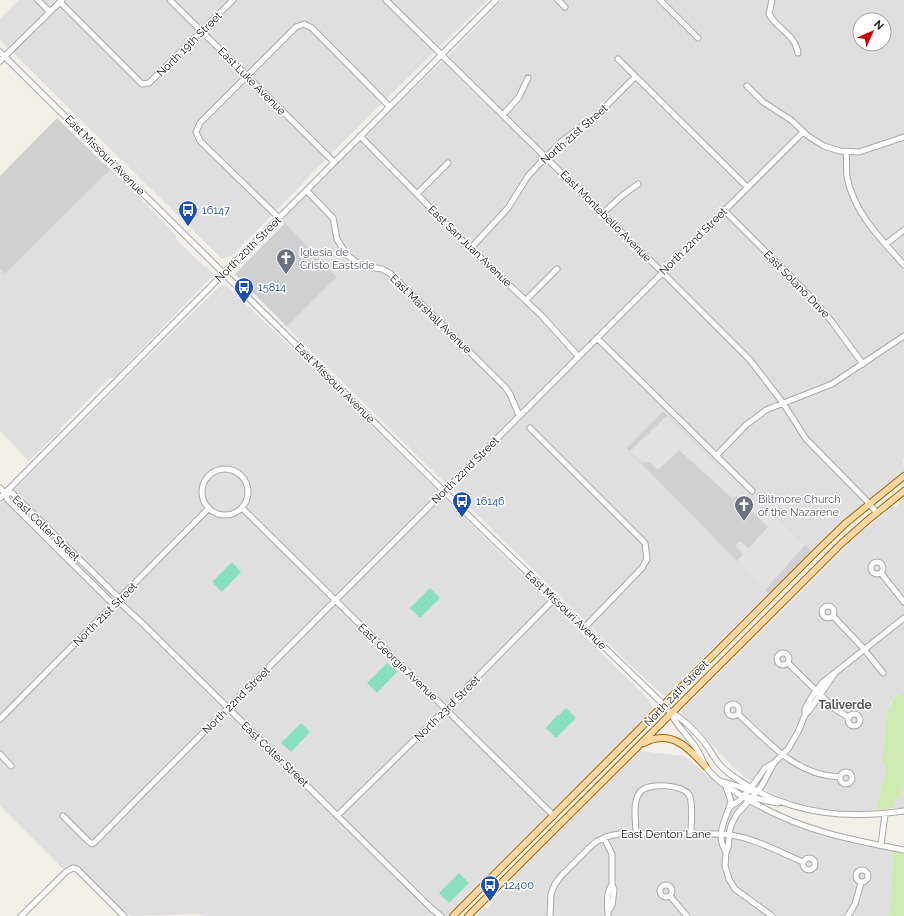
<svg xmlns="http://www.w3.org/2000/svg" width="904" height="916" font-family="Raleway,sans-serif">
<rect width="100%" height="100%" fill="#f2efe9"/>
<!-- residential -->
<path fill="#e0dfdf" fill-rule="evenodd" d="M19 0H487L339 146 233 255 222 259 1 41 0 39V19Z
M502 0H904V458L903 459 904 471 845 520 812 551 761 501 752 502 745 499 741 488 663 411 626 448 769 594 723 636 668 695H663L631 666 287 327 337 277 279 218 455 49ZM860 20H884V44H860Z
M111 169 160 218 176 235V239L205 267H207L212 272V276L114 378H109L60 429 61 430 29 461 0 431V269L5 274Z
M224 285 228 287 276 333 357 411 648 699 652 706 650 715 477 889 447 916H206L197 914 133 916 123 912 78 866 70 865 67 866 63 869 0 806V504L144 360 218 288Z
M904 498V693L899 694 890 703V708L887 712 883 756 881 759 887 770 881 787 877 810 854 812H831L805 807 786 801 746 778 732 766 682 713 683 707 695 697 859 534 893 506 895 507 902 501V499Z
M640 751 684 756 721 787 753 807 795 826 821 834 891 850 893 856 890 913 887 916H477L486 907 488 908 493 900 517 874Z
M904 785V808H893L895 802Z"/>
<!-- religious -->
<path fill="#d0d0d0" d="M57 118 107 167 111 169 5 274 0 269V176Z
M285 223 337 277 287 327 235 274Z
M663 411 741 488 745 499 752 502 761 501 812 551 769 594 626 448Z"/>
<!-- grass -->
<path fill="#cdebb0" d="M904 693V785L895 802 893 808 877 810 881 787 887 770 881 759 883 756 887 712C893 703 892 696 904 693Z
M891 850 904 852V916H887L890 913 893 856Z"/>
<!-- pitch -->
<path fill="#88e0be" d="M232 562 241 572 222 592 212 582Z
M430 588 440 598 420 618 410 608Z
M387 663 397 672 377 693 367 683Z
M566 708 576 718 556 738 546 728 557 715 558 716Z
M301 723 310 732 291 752 281 743Z
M459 873 469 883 449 903 439 893Z"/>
<!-- parking -->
<path fill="#e2e2e2" d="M667 416 741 488 745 499 752 502 761 501 805 545 765 590 737 561 743 554 735 546 739 541 749 548 768 527 736 496 732 498 679 450 658 470 650 462 642 463 630 451Z"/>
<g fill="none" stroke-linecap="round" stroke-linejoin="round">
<!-- minor casing -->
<g stroke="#a9a9a9" stroke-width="7">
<path id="minor" d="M38 0 50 12
M170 0 334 162
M386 0 662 272 750 360 783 403 806 439 866 500 877 513
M558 0 565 7
M660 0 698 38
M772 0 769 14C777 29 795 34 798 53
M60 2 142 84 149 83 233 0
M0 52 467 514 664 705C669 710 671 713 674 719 681 730 691 739 698 751 701 756 703 762 706 767 715 780 730 789 744 797 796 829 845 839 904 850
M618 59 747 187
M0 61 62 0
M747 86 763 102 791 120 808 136 824 146 840 151 859 152 904 137
M503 115 519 97 528 78
M360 136 463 241 542 316 578 356
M846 152C847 160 846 169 847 177 854 213 881 239 904 265
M307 191 333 218 337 239 346 254 356 262 364 266 382 269 391 274 505 387 510 394 519 415
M417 194 448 163
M724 210 813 299 832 322 863 364
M603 213 623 195 638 184
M279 218 200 141 196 132 200 123 296 27 304 24 312 28 389 106
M886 244 904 230
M471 248 508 208 528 176 542 161 562 141 596 116 635 77
M526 300 557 269
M597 338 752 491
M530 428 645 543 647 559 642 568 584 628
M716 456 746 425 766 410 832 384 904 336
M202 492a23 23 0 1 1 46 0a23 23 0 1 1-46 0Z
M0 488 5 493 7 499 114 605
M5 493H12L120 599
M0 498 496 0
M242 508 554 816
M871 568a6 6 0 1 1 12 0a6 6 0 1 1-12 0Z
M881 573 904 602
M118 601 142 623 432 909 441 916
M822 612a6 6 0 1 1 12 0a6 6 0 1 1-12 0Z
M833 616 864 649 883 673
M777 659a6 6 0 1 1 12 0a6 6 0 1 1-12 0Z
M788 663 835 709 848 717
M727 710a6 6 0 1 1 12 0a6 6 0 1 1-12 0Z
M672 713C683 718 700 736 707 746 712 753 715 760 721 766 728 774 739 780 748 786 797 815 849 819 904 811
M848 720a6 6 0 1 1 12 0a6 6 0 1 1-12 0Z
M738 714C769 742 795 775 839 777
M805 715 809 711 835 673
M0 719 209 508
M0 754 11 766
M840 778a6 6 0 1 1 12 0a6 6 0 1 1-12 0Z
M723 782 731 784 751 791
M749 797 778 803
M730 807 740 800 751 788 765 768 774 763 788 749 798 732 805 715V709L811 698 822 683 904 618
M338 815 446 709 554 599
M63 816 88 841 92 844 95 842 144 792 803 132
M636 834C636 822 632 802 640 792 648 782 686 784 690 797 693 805 691 825 691 834
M604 838 612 854V884L614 890 612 905 608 912
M881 845 885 814
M726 852C714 833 727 819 731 801L726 787
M803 864a6 6 0 1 1 12 0a6 6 0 1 1-12 0Z
M856 876a6 6 0 1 1 12 0a6 6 0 1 1-12 0Z
M660 891a6 6 0 1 1 12 0a6 6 0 1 1-12 0Z
M670 896 687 916
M21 916 67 871 73 868 77 869 124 916
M550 916 551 894 555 884 562 875 592 845C600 838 609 835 620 834H722C751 836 777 851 803 862
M608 916C608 904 605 895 612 884
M772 916 735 889 729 879 725 866 726 852 728 848 730 829 732 823 737 814 761 787 774 763
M848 916 855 904 861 883"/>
</g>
<!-- major casing -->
<g stroke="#a06b00" stroke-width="8">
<path id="major" d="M644 743C671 729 688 747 705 766
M453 916 816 552 846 523 904 476
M468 916 842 543 868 520 904 491"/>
</g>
<!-- minor -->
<use href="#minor" stroke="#fff" stroke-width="5"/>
<!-- major -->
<use href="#major" stroke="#fcd6a4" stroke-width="6"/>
</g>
<!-- icons -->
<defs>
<g id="bus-pin" transform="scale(1)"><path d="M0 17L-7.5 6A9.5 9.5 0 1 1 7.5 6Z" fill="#1a4fb4" stroke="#fff"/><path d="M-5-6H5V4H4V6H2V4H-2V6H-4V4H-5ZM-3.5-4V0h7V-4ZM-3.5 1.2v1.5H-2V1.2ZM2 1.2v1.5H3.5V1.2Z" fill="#fff"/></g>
<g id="church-pin" transform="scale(1)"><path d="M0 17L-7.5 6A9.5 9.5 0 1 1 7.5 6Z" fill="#6b7280" stroke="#fff"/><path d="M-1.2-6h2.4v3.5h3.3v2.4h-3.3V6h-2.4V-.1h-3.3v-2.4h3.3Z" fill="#fff"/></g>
</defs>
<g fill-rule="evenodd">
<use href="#bus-pin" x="188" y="210"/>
<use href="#church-pin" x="286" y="258"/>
<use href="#bus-pin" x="244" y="287"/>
<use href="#bus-pin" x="462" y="501"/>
<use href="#church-pin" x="744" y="505"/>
<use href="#bus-pin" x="490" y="885"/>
</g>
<g text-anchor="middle" stroke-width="3" stroke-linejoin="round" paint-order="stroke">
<!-- street labels -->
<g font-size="11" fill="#222" stroke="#fff">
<text transform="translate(189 44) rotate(-45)" y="4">North 19th Street</text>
<text transform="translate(252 81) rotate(45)" y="4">East Luke Avenue</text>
<text transform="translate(574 134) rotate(-41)" y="4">North 21st Street</text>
<text transform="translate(105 155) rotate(45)" y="4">East Missouri Avenue</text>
<text transform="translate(606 216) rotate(45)" y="4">East Montebello Avenue</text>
<text transform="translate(693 241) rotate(-45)" y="4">North 22nd Street</text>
<text transform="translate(470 246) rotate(44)" y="4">East San Juan Avenue</text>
<text transform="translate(248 249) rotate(-45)" y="4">North 20th Street</text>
<text transform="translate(797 284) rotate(46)" y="4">East Solano Drive</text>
<text transform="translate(431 314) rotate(44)" y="4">East Marshall Avenue</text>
<text transform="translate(335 383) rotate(45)" y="4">East Missouri Avenue</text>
<text transform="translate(465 470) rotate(-45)" y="4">North 22nd Street</text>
<text transform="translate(46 528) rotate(44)" y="4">East Colter Street</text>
<text transform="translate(566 610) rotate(44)" y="4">East Missouri Avenue</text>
<text transform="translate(105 614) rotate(-45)" y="4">North 21st Street</text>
<text transform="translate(398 662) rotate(44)" y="4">East Georgia Avenue</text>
<text transform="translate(676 693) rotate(-46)" y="4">North 24th Street</text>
<text transform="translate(236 700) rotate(-45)" y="4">North 22nd Street</text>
<text transform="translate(447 708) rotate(-45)" y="4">North 23rd Street</text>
<text transform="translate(275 754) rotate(44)" y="4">East Colter Street</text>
<text x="666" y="838">East Denton Lane</text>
</g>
<!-- transit labels -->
<g font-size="11" fill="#164399" stroke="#fff" text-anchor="start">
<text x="202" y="214">16147</text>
<text x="258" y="291">15814</text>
<text x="476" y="505">16146</text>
<text x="504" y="889">12400</text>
</g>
<!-- worship labels -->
<g font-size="11" fill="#5b616d" stroke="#fff" text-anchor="start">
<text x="300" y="256">Iglesia de<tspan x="300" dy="13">Cristo Eastside</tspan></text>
<text x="758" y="503">Biltmore Church<tspan x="758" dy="13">of the Nazarene</tspan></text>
</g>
<!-- neighbourhood labels -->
<g font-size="12" font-weight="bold" fill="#555" stroke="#fff">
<text x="845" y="709">Taliverde</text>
</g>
</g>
<!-- north arrow -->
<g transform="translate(872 32) rotate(45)"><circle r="19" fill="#ffffff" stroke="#a7a7a7"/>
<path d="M0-3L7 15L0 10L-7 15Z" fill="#d40000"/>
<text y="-6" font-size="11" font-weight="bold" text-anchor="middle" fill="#222222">N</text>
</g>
</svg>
